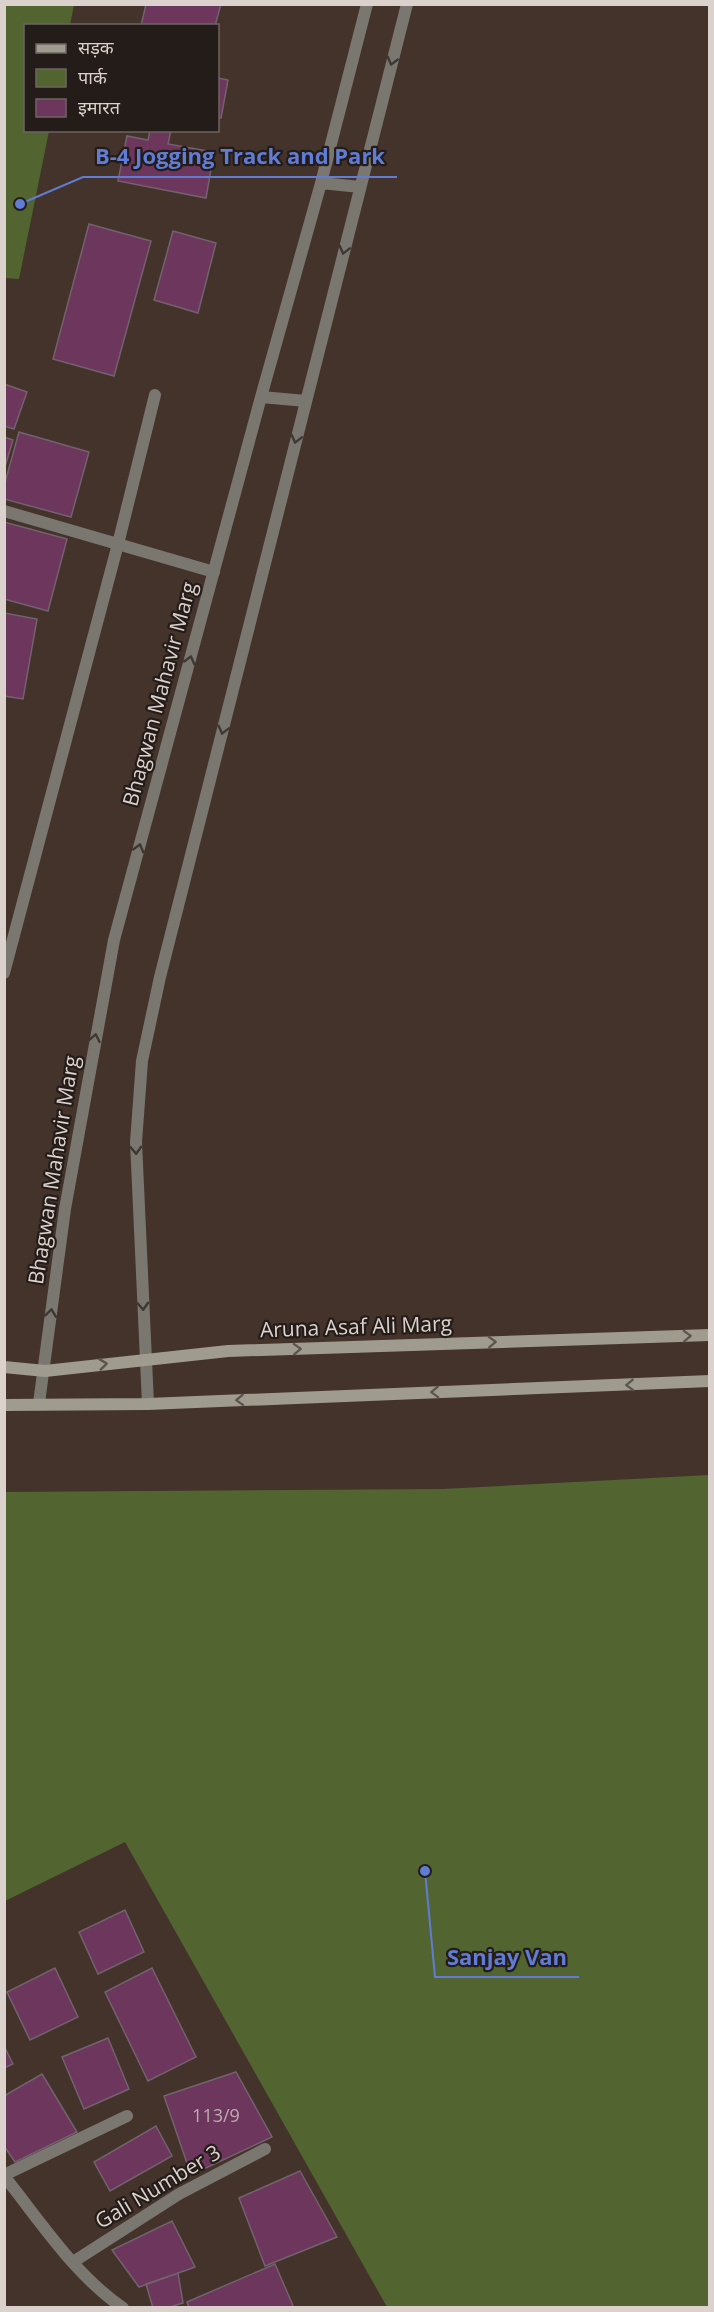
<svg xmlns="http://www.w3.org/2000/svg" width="714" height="2312" font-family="'Open Sans','Noto Sans Devanagari',sans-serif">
<rect width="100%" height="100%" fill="#43332b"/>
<!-- green -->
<path fill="#526531" d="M5 4 74 5 70 25 26 26V130L49 131 19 279 5 278Z
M709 1475V2307H387L125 1842 5 1901V1492L443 1489Z"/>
<!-- building -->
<path fill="#6c365d" stroke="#73626d" stroke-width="1.5" d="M146 4H221L215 26H141Z
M218 78 228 80 221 118 218 117Z
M150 130H171L168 144 214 152 206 198 118 181 127 136 148 140Z
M89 224 151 241 114 376 53 359Z
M173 231 216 243 198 313 154 300Z
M4 384 27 392 14 429 4 426Z
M19 432 89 452 71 517 4 499V486Z
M4 437 13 440 4 470Z
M4 522 67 539 48 611 4 599Z
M4 613 37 619 23 699 4 696Z
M125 1910 144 1952 98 1974 79 1932Z
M55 1968 78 2017 30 2040 7 1992Z
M152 1968 196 2057 148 2081 105 1992Z
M108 2038 129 2089 84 2109 62 2057Z
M4 2046 13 2064 4 2068Z
M236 2072 272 2137 191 2175 164 2096Z
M42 2074 77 2132 15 2162 4 2146V2096Z
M156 2126 172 2156 110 2191 94 2162Z
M300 2171 337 2237 265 2266 239 2198Z
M172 2221 195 2267 139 2287 112 2250Z
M275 2264 294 2308H189L187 2302Z
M178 2273 183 2303 166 2308H153L146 2284Z"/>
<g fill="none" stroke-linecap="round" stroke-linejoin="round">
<!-- minor -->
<path stroke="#7a7770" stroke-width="12" d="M4 511 214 572
M4 973 118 544 155 395
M4 2175 127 2116
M4 2176C41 2222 74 2274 123 2308
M73 2262 179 2194 265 2149"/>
<!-- tertiary -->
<path stroke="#7a7770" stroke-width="12" d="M321 183 360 187
M261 397 306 401
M39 1403 65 1209 114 940 261 397 321 183 367 4
M148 1404 136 1142 142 1061 160 977 407 4"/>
<!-- secondary -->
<path stroke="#9f9b8f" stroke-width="12" d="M4 1367 45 1371 228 1351 710 1335
M4 1405 148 1404 710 1381"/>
</g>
<!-- one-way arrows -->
<defs><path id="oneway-chevron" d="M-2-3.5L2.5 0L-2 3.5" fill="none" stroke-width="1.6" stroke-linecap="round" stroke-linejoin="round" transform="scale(1.5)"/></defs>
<g stroke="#3e3733">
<use href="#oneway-chevron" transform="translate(392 61) rotate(105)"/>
<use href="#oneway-chevron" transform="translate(344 250) rotate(104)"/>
<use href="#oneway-chevron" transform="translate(296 439) rotate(104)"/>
<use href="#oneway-chevron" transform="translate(190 660) rotate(-75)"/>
<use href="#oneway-chevron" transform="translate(223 730) rotate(104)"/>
<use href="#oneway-chevron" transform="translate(139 848) rotate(-75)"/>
<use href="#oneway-chevron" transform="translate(95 1038) rotate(-79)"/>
<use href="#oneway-chevron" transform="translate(136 1150) rotate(88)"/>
<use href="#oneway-chevron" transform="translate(143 1306) rotate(87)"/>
<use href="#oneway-chevron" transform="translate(51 1313) rotate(-83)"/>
</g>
<g stroke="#5b554e">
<use href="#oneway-chevron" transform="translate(687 1336) rotate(-2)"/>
<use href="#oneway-chevron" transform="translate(492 1342) rotate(-2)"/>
<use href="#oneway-chevron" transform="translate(297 1349) rotate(-2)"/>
<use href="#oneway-chevron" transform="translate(103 1364) rotate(-7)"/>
<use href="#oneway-chevron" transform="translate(630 1385) rotate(178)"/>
<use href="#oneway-chevron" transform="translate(435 1392) rotate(178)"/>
<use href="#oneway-chevron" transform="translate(240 1400) rotate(178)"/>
</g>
<g text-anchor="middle" stroke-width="4.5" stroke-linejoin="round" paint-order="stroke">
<!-- number labels -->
<g font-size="18" fill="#c0abb1">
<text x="216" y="2122">113/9</text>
</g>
<!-- street labels -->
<g font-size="21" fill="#dcd2cd" stroke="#241c19">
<text transform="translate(160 694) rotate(-75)" y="7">Bhagwan Mahavir Marg</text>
<text transform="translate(54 1170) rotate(-81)" y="7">Bhagwan Mahavir Marg</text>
<text transform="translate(356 1327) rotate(-2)" y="7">Aruna Asaf Ali Marg</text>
<text transform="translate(158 2187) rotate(-31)" y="7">Gali Number 3</text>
</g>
</g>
<!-- callouts -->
<path fill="none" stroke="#607cd4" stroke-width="2" d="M20 204L83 177H397M425 1871L435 1977H579"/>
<g fill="#607cd4" stroke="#241c19" stroke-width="2">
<circle cx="20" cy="204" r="6"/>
<circle cx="425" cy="1871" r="6"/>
</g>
<g font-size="22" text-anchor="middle" font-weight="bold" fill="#607cd4" stroke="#241c19" stroke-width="4.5" stroke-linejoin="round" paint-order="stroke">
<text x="240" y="164">B-4 Jogging Track and Park</text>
<text x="507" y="1965">Sanjay Van</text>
</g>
<!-- border -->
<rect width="714" height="2312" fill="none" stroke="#dcd2cd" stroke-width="12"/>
<!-- legend -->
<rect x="24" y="24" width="195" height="108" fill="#241c19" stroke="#6e6561" stroke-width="1.5"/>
<rect x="36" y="44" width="30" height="9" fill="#9f9b8f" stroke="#6e6561" stroke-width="1.5"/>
<text x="78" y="54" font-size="18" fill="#dcd2cd">सड़क</text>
<rect x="36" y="69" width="30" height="18" fill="#526531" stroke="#6e6561" stroke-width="1.5"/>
<text x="78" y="84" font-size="18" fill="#dcd2cd">पार्क</text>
<rect x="36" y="99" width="30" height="18" fill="#6c365d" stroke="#6e6561" stroke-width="1.5"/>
<text x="78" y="114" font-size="18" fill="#dcd2cd">इमारत</text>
</svg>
